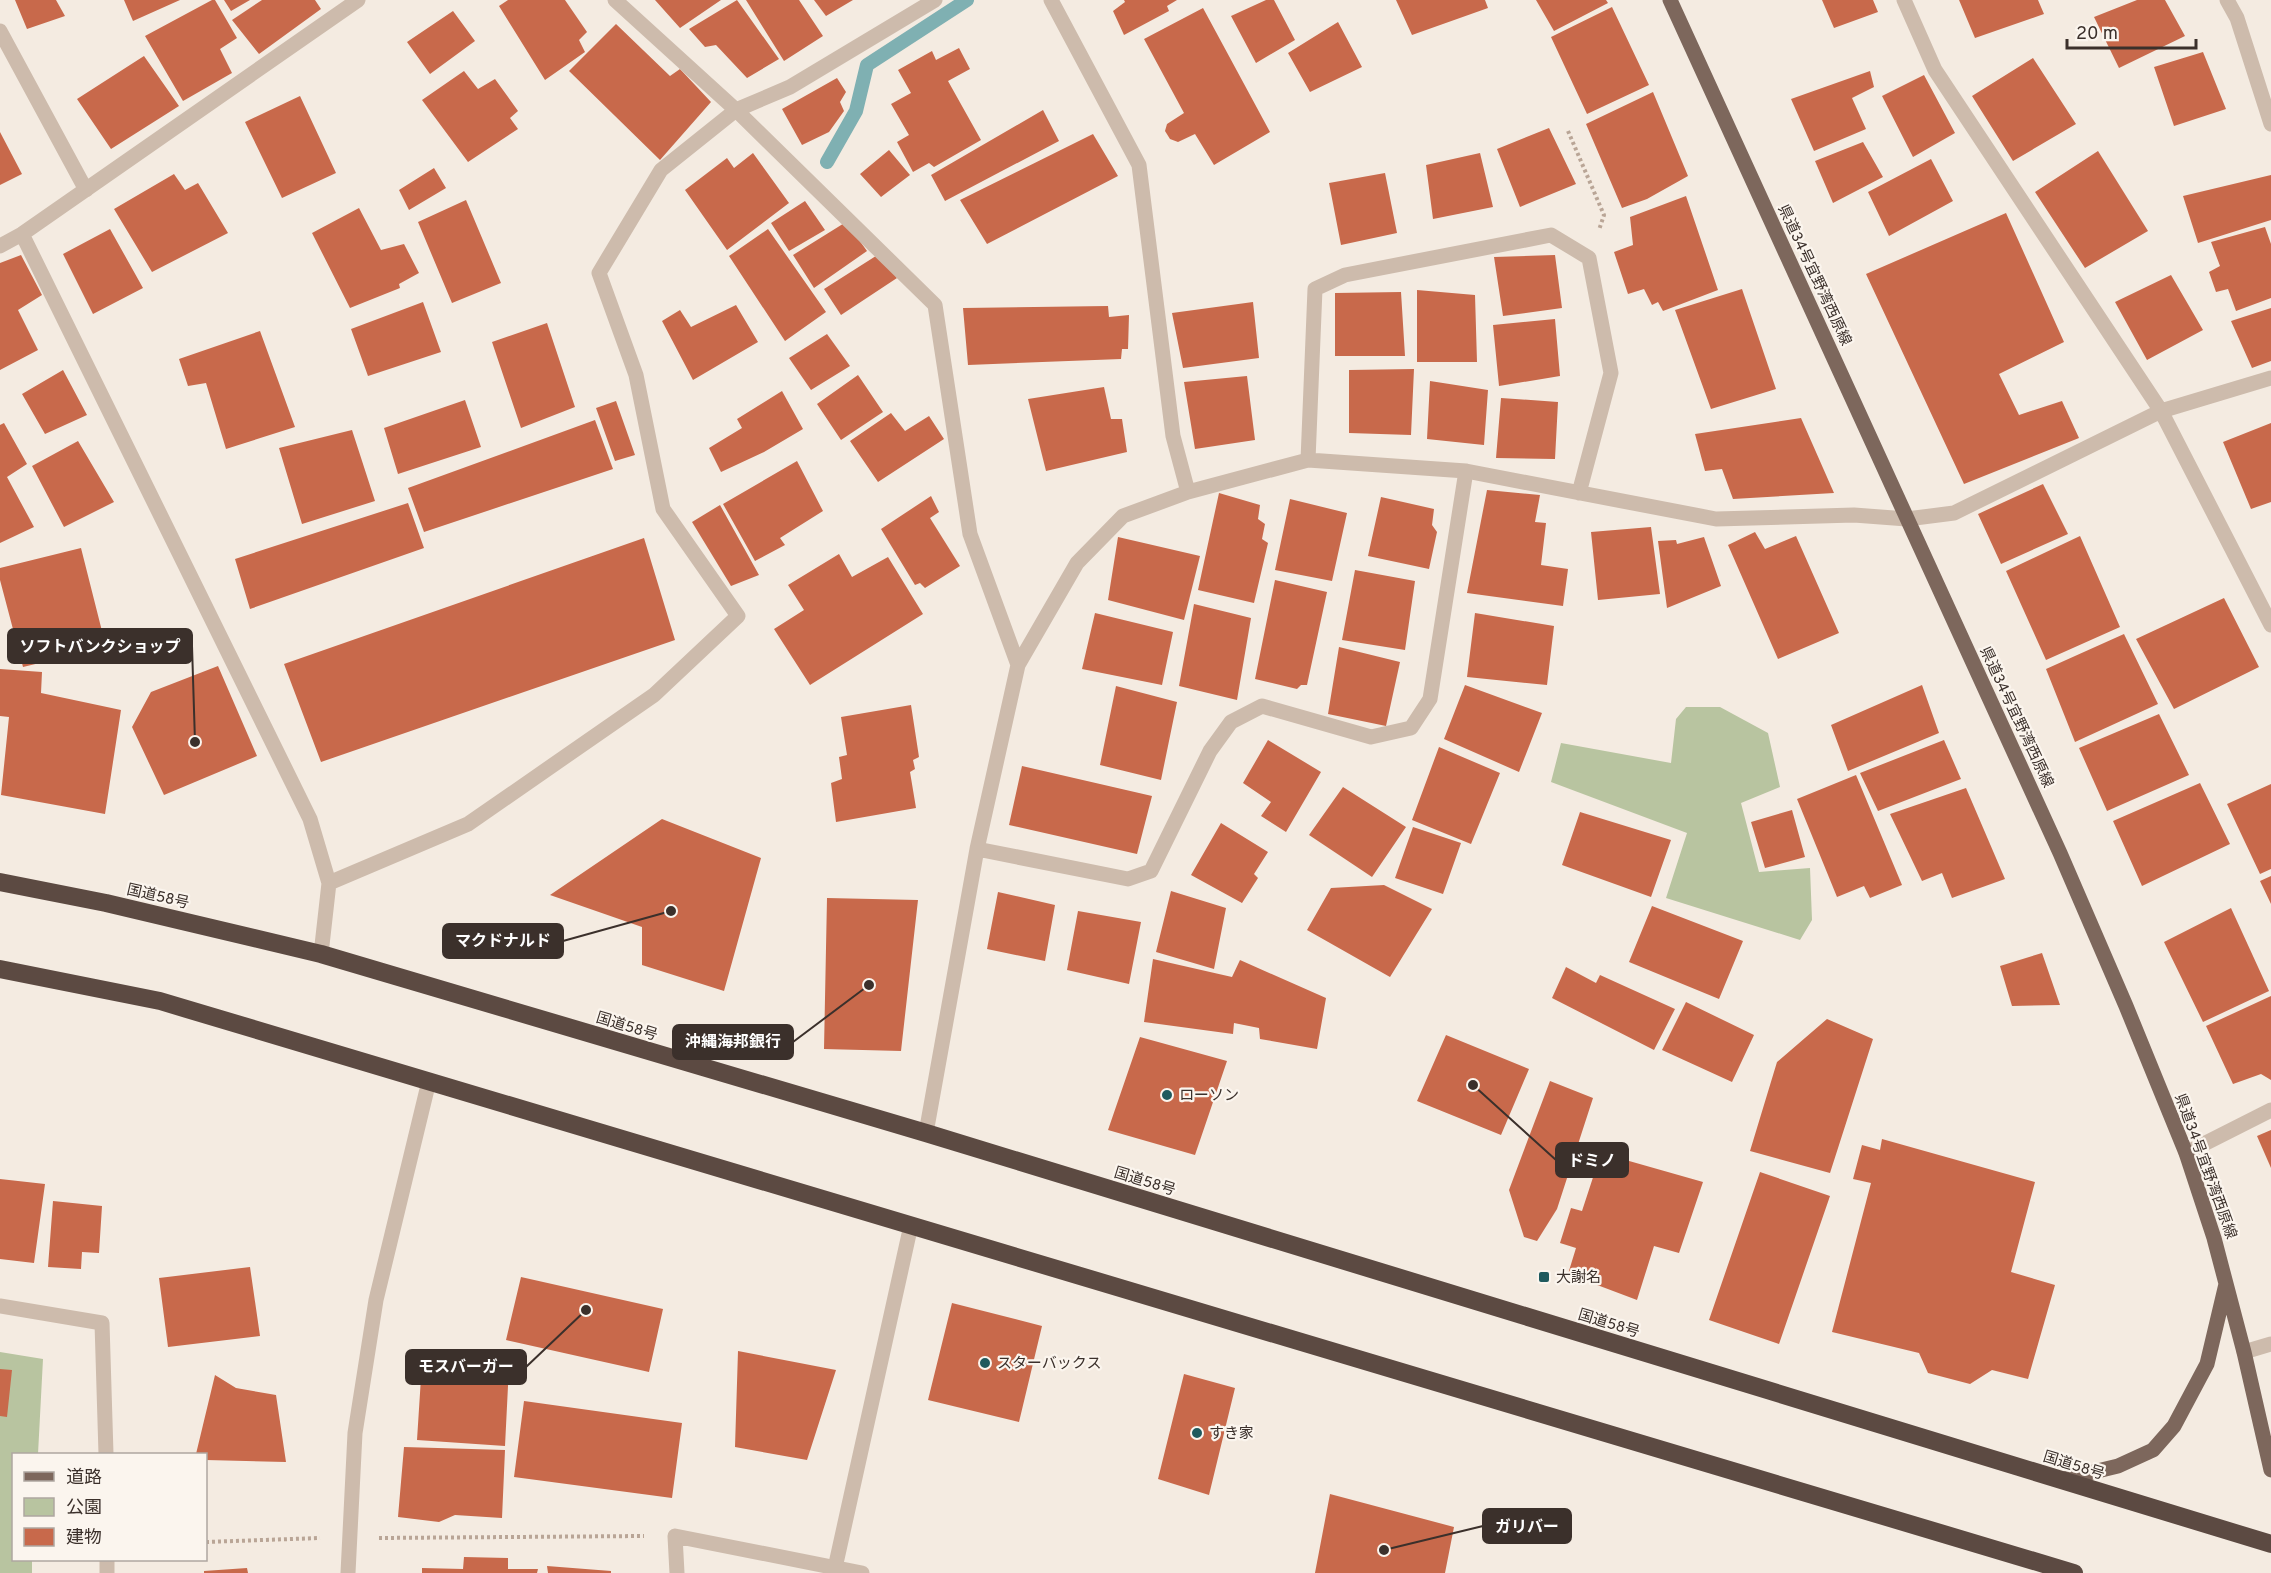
<svg xmlns="http://www.w3.org/2000/svg" width="2271" height="1573" font-family="Overpass,'Noto Sans JP',sans-serif">
<rect width="100%" height="100%" fill="#f4ebe1"/>
<!-- green -->
<path fill="#b8c4a0" d="M1686 707H1720L1768 733 1780 787 1741 803 1759 872 1810 868 1812 920 1800 940 1666 898 1687 833 1551 782 1561 743 1671 763 1676 719Z
M0 1352 43 1359 38 1454H14V1560H32V1573H0Z"/>
<g fill="none" stroke-linecap="round" stroke-linejoin="round">
<!-- stream -->
<path stroke="#7fb0b2" stroke-width="14" d="M827 162 856 111 867 65 967 0"/>
</g>
<!-- building -->
<path fill="#c8694b" d="M15 0H56L65 16 27 29Z
M124 0H180L133 21Z
M212 0H215L237 38 220 49 232 73 183 101 145 36Z
M224 0H250L231 11Z
M262 0H315L321 9 259 54 232 20Z
M508 0H565L587 32 579 40 585 52 545 80 499 6Z
M655 0H721L680 28Z
M737 0 779 59 747 78 716 45 705 47 689 29Z
M746 0H799L823 36 784 61Z
M814 0H853L826 16Z
M1124 0H1177L1167 6 1169 11 1124 35 1113 11 1125 2Z
M1266 0H1274L1295 40 1256 63 1231 16Z
M1396 0H1485L1488 8 1412 35Z
M1536 0H1606L1608 3 1554 31Z
M1822 0H1873L1878 12 1834 28Z
M1959 0H2038L2044 14 1975 38Z
M2137 0H2165L2185 36 2119 68 2094 17Z
M1612 7 1649 85 1587 114 1551 37Z
M1203 8 1270 132 1214 165 1195 134 1178 142 1170 139 1165 131 1167 124 1184 113 1144 39Z
M453 11 475 41 430 74 407 42Z
M1338 22 1362 67 1310 92 1288 53Z
M616 24 670 76 680 69 711 102 660 160 569 71Z
M959 48 970 69 948 81 981 140 934 167 929 163 913 172 897 142 909 135 891 104 911 93 898 70 932 51 936 60Z
M2203 52 2226 109 2174 126 2154 67Z
M144 56 179 106 111 149 77 99Z
M2033 58 2076 124 2013 161 1972 96Z
M464 71 478 89 495 79 518 111 510 118 518 129 468 162 422 100Z
M1870 71 1874 87 1852 98 1866 129 1814 151 1791 99Z
M1924 75 1955 133 1913 157 1882 96Z
M837 78 846 92 840 102 844 111 829 132 802 145 782 109Z
M1653 92 1688 176 1647 199 1622 208 1586 124Z
M300 96 336 173 282 198 245 122Z
M1043 110 1059 141 945 201 931 175Z
M1549 128 1576 184 1520 207 1497 149Z
M0 132 22 174 0 185Z
M1093 134 1118 176 987 244 960 200Z
M1863 142 1883 177 1833 203 1815 161Z
M889 150 910 175 881 197 860 174Z
M2098 151 2148 231 2085 268 2035 192Z
M753 153 789 203 727 250 685 190 727 158 734 168Z
M1480 153 1493 207 1433 219 1426 165Z
M1931 159 1953 201 1889 236 1868 192Z
M434 168 446 188 409 210 399 190Z
M1385 173 1397 233 1341 245 1329 183Z
M174 174 185 190 198 183 228 233 152 272 114 209Z
M2271 175V220L2198 243 2183 196Z
M1686 196 1718 290 1663 311 1658 302 1652 305 1644 289 1628 294 1614 252 1633 245 1630 217Z
M466 200 501 283 452 303 418 222Z
M805 201 825 230 789 251 771 223Z
M359 208 381 250 404 244 419 273 399 284 400 288 350 308 312 233Z
M2006 213 2064 342 1999 374 2019 415 2062 401 2079 438 1964 484 1866 274Z
M846 222 867 251 814 288 793 255Z
M2265 227 2271 244V298L2236 311 2228 289 2216 292 2209 272 2220 266 2211 242Z
M110 229 143 288 93 314 63 254Z
M768 229 826 312 785 341 729 256Z
M879 254 897 278 841 315 824 289Z
M21 255 42 295 18 310 38 350 0 370V263Z
M1555 255 1562 308 1503 316 1494 257Z
M2171 275 2203 330 2147 360 2115 302Z
M1742 289 1776 389 1711 409 1675 310Z
M1417 290 1475 295 1477 362H1417Z
M1401 292 1405 356H1335V293Z
M423 302 441 352 368 376 351 329Z
M1253 302 1259 358 1183 368 1172 313Z
M736 305 758 342 693 380 662 321 680 310 691 327Z
M1108 306 1109 317 1129 315 1128 349H1122L1121 359 968 365 963 308Z
M2271 308V361L2252 368 2231 321Z
M1555 319 1560 376 1499 386 1493 325Z
M547 323 575 407 521 428 492 342Z
M260 331 295 427 226 449 206 383 188 386 179 359Z
M827 334 850 366 811 390 789 358Z
M1414 369 1411 435 1349 433V370Z
M63 370 87 415 45 434 22 394Z
M858 375 883 412 841 440 817 404Z
M1247 376 1255 440 1195 449 1184 382Z
M1430 381 1488 390 1484 445 1427 439Z
M1104 387 1111 419H1122L1127 452 1046 471 1028 399Z
M782 391 803 429 764 452 721 472 709 448 742 428 737 419Z
M1501 398 1558 402 1555 459 1496 458Z
M465 400 481 447 398 474 384 428Z
M616 401 635 455 615 461 596 408Z
M891 413 905 431 929 416 944 439 878 482 850 441Z
M1801 418 1834 493 1733 499 1722 469 1705 471 1695 434Z
M595 420 613 469 424 532 408 488Z
M4 423 27 464 7 477 34 527 0 543V425Z
M2271 423V502L2251 509 2223 442Z
M352 430 375 501 302 524 279 448Z
M78 441 114 502 64 527 32 466Z
M797 461 823 511 780 538 785 545 755 561 723 504Z
M2043 484 2068 534 2001 564 1978 514Z
M1487 490 1540 495 1535 522 1546 523 1541 565 1568 569 1563 606 1467 593Z
M1219 493 1260 505 1258 519 1265 524 1262 539 1268 543 1254 603 1198 590Z
M931 496 939 512 930 518 960 566 925 588 920 583 915 585 881 529Z
M1381 497 1434 509 1432 525 1437 532 1429 569 1368 556Z
M1290 499 1347 513 1332 581 1275 570Z
M408 503 424 548 250 609 235 559Z
M720 505 759 575 731 586 692 522Z
M1651 527 1660 594 1598 600 1591 532Z
M1755 532 1765 549 1796 536 1839 633 1778 659 1728 545Z
M2080 536 2120 627 2046 660 2006 571Z
M1118 537 1200 556 1184 620 1108 600Z
M1704 537 1721 586 1667 608 1658 541 1676 540 1677 544Z
M644 538 675 640 321 762 284 664Z
M81 548 106 647 23 667 0 580V568Z
M839 554 852 577 888 557 923 614 810 685 774 629 804 610 788 585Z
M1355 570 1415 581 1405 650 1342 640Z
M1275 580 1327 592 1307 685H1301L1297 689 1255 679Z
M2224 598 2259 667 2174 709 2136 639Z
M1194 604 1251 618 1237 700 1179 686Z
M1095 613 1173 632 1162 685 1082 669Z
M1475 613 1554 626 1547 685 1467 677Z
M2124 634 2158 704 2075 742 2046 669Z
M1339 647 1400 662 1386 726 1328 714Z
M218 666 257 756 164 795 132 727 151 692Z
M0 669 42 672 41 693 121 710 105 814 1 795 9 717 0 716Z
M1465 685 1542 713 1519 772 1444 739Z
M1922 685 1939 733 1848 771 1831 725Z
M1116 686 1177 702 1161 780 1100 765Z
M911 705 919 757 913 760 915 769 910 772 916 808 836 822 831 783 842 779 839 757 847 755 841 717Z
M2159 714 2189 775 2107 811 2079 748Z
M1268 740 1321 772 1286 832 1261 816 1271 802 1243 783Z
M1944 740 1961 779 1878 811 1860 773Z
M1439 747 1500 773 1471 844 1412 820Z
M1022 766 1152 796 1137 854 1009 825Z
M1856 775 1902 885 1870 898 1864 886 1837 897 1797 799Z
M2200 783 2230 844 2142 886 2113 821Z
M2271 784V869L2260 874 2227 804Z
M1343 787 1406 827 1372 877 1309 835Z
M1966 788 2005 879 1952 898 1942 873 1922 881 1890 814Z
M1792 810 1805 857 1765 868 1751 822Z
M1580 812 1671 840 1651 897 1562 865Z
M662 819 761 858 724 991 642 965V927L550 895Z
M1221 823 1268 852 1254 874 1258 878 1242 903 1191 875Z
M1413 827 1461 843 1443 894 1395 878Z
M2271 876V904L2260 881Z
M1384 885 1432 909 1390 977 1307 930 1331 888Z
M1171 891 1226 908 1214 969 1156 952Z
M998 892 1055 905 1045 961 987 949Z
M827 898 918 900 901 1051 824 1049Z
M1652 906 1743 941 1719 999 1629 962Z
M2231 908 2269 991 2203 1022 2164 942Z
M1078 911 1141 922 1129 984 1067 970Z
M2042 953 2060 1005 2012 1006 2000 966Z
M1153 959 1232 977 1240 960 1326 998 1317 1049 1260 1039 1259 1028 1234 1023 1233 1034 1144 1022Z
M1566 967 1596 983 1600 975 1675 1009 1654 1050 1552 998Z
M2271 996V1080L2261 1074 2233 1084 2206 1026Z
M1686 1002 1754 1035 1732 1082 1662 1050Z
M1827 1019 1873 1039 1830 1173 1750 1151 1777 1062Z
M1446 1035 1529 1069 1501 1135 1417 1101Z
M1140 1037 1227 1061 1195 1155 1108 1130Z
M1550 1081 1593 1098 1557 1209 1537 1241 1524 1237 1509 1190Z
M2271 1130V1168L2257 1136Z
M1882 1139 2035 1182 2011 1272 2055 1285 2028 1379 1992 1370 1970 1384 1928 1373 1919 1353 1832 1332 1871 1183 1853 1179 1862 1145 1880 1150Z
M1601 1153 1703 1182 1679 1253 1654 1246 1637 1300 1568 1274 1576 1248 1560 1243 1571 1208 1582 1211Z
M1760 1172 1830 1196 1779 1344 1709 1320Z
M0 1179 45 1184 34 1263 0 1259Z
M53 1201 102 1206 99 1253 82 1252 81 1269 48 1267Z
M250 1267 260 1336 168 1347 159 1278Z
M521 1277 663 1309 649 1372 506 1340Z
M952 1303 1042 1326 1019 1422 928 1400Z
M738 1351 836 1370 807 1460 735 1447Z
M422 1362 509 1366 505 1446 417 1440Z
M0 1369 12 1370 7 1417 0 1416Z
M1184 1374 1235 1388 1209 1495 1158 1479Z
M215 1375 236 1388 276 1395 286 1462 206 1460V1454H196Z
M524 1401 682 1423 672 1498 514 1477Z
M404 1447 505 1450 502 1518 455 1515 439 1522 398 1517Z
M1330 1494 1454 1527 1445 1573H1315Z
M464 1557 508 1558V1569H538L537 1573H422V1568L463 1569Z
M547 1566 611 1571V1573H548Z
M247 1568 248 1573H204V1571Z"/>
<g fill="none" stroke-linecap="round" stroke-linejoin="round">
<!-- path -->
<path stroke="#b9a596" stroke-width="4" stroke-dasharray="3 3" stroke-linecap="butt" d="M1568 131 1604 215 1599 230
M379 1538 644 1536
M206 1542 320 1538"/>
<!-- minor -->
<path stroke="#cdbbac" stroke-width="15" d="M615 0 736 110 935 305 970 534 1018 665
M1051 0 1139 165 1173 436 1188 492
M1904 0 1935 70 2161 411 2271 625
M2227 0 2237 18 2271 124
M0 31 86 190
M22 234 310 819 329 883 321 954
M0 246 22 234 358 0
M1308 460 1315 289 1345 275 1551 235 1589 258 1611 373 1579 493
M977 849 1128 879 1151 871 1210 751 1231 722 1262 706 1371 737 1411 728 1430 699 1466 471
M329 883 468 824 654 695 738 616 663 509 636 375 599 273 661 170 736 110 790 87 935 0
M926 1133 977 849 1018 665 1077 563 1123 516 1188 492 1308 460 1466 471 1716 519 1854 515 1907 519 1954 513 2161 411 2271 378
M2186 1153 2271 1110
M0 1306 102 1323 106 1454
M2244 1352 2271 1344
M835 1568 911 1225
M107 1573V1560
M348 1573 355 1433 376 1300 429 1081
M677 1573 675 1536 862 1573"/>
<!-- major -->
<path stroke="#7d675c" stroke-width="15" d="M1670 0 2060 853 2126 1006 2186 1153 2214 1238 2244 1352 2271 1470
M2060 1480 2118 1466 2153 1450 2174 1426 2207 1364 2226 1284"/>
<!-- highway -->
<path stroke="#5c4a42" stroke-width="18" d="M0 882 106 903 321 954 926 1133 2271 1544
M0 969 160 1001 2074 1573"/>
</g>
<!-- markers -->
<g fill="#1f5a5e" stroke="#fbf5ee" stroke-width="2">
<circle cx="1167" cy="1095" r="6"/>
<rect x="1538" y="1271" width="12" height="12" rx="3"/>
<circle cx="985" cy="1363" r="6"/>
<circle cx="1197" cy="1433" r="6"/>
</g>
<g text-anchor="middle" stroke-width="4.5" stroke-linejoin="round" paint-order="stroke">
<!-- street labels -->
<g font-size="15" fill="#3b302b" stroke="#fbf5ee">
<text transform="translate(1815 275) rotate(65)" y="5">県道34号宜野湾西原線</text>
<text transform="translate(2017 717) rotate(65)" y="5">県道34号宜野湾西原線</text>
<text transform="translate(158 896) rotate(13)" y="5">国道58号</text>
<text transform="translate(627 1026) rotate(17)" y="5">国道58号</text>
<text transform="translate(2206 1166) rotate(70)" y="5">県道34号宜野湾西原線</text>
<text transform="translate(1145 1181) rotate(17)" y="5">国道58号</text>
<text transform="translate(1609 1323) rotate(17)" y="5">国道58号</text>
<text transform="translate(2074 1465) rotate(17)" y="5">国道58号</text>
</g>
<!-- poi labels -->
<g font-size="15" fill="#3b302b" stroke="#fbf5ee" text-anchor="start">
<text x="1179" y="1100">ローソン</text>
<text x="1556" y="1282">大謝名</text>
<text x="997" y="1368">スターバックス</text>
<text x="1209" y="1438">すき家</text>
</g>
</g>
<!-- callouts -->
<path fill="none" stroke="#3b302b" stroke-width="2" d="M195 742L192 646M671 911L563 941M869 985L793 1042M1473 1085L1556 1160M586 1310L526 1367M1384 1550L1483 1526"/>
<g fill="#3b302b" stroke="#fbf5ee" stroke-width="2">
<circle cx="195" cy="742" r="6"/>
<circle cx="671" cy="911" r="6"/>
<circle cx="869" cy="985" r="6"/>
<circle cx="1473" cy="1085" r="6"/>
<circle cx="586" cy="1310" r="6"/>
<circle cx="1384" cy="1550" r="6"/>
</g>
<g fill="#3b302b" stroke="#3b302b" stroke-width="2">
<rect x="8" y="629" width="184" height="34" rx="6"/>
<rect x="443" y="924" width="120" height="34" rx="6"/>
<rect x="673" y="1025" width="120" height="34" rx="6"/>
<rect x="1556" y="1143" width="72" height="34" rx="6"/>
<rect x="406" y="1350" width="120" height="34" rx="6"/>
<rect x="1483" y="1509" width="88" height="34" rx="6"/>
</g>
<g font-size="16" text-anchor="middle" font-weight="bold" fill="#fff">
<text x="100" y="652">ソフトバンクショップ</text>
<text x="503" y="946">マクドナルド</text>
<text x="733" y="1047">沖縄海邦銀行</text>
<text x="1592" y="1166">ドミノ</text>
<text x="466" y="1372">モスバーガー</text>
<text x="1527" y="1532">ガリバー</text>
</g>
<!-- legend -->
<rect x="12" y="1453" width="195" height="108" fill="#fbf5ee" stroke="#aea6a0" stroke-width="1.5"/>
<rect x="24" y="1472" width="30" height="9" fill="#7d675c" stroke="#aea6a0" stroke-width="1.5"/>
<text x="66" y="1483" font-size="18" fill="#3b302b">道路</text>
<rect x="24" y="1498" width="30" height="18" fill="#b8c4a0" stroke="#aea6a0" stroke-width="1.5"/>
<text x="66" y="1513" font-size="18" fill="#3b302b">公園</text>
<rect x="24" y="1528" width="30" height="18" fill="#c8694b" stroke="#aea6a0" stroke-width="1.5"/>
<text x="66" y="1543" font-size="18" fill="#3b302b">建物</text>
<!-- scale -->
<path d="M2067 39v9h129v-9" fill="none" stroke="#3b302b" stroke-width="3"/>
<text x="2076" y="39" font-size="18" fill="#3b302b" stroke="#fbf5ee" stroke-width="4.5" paint-order="stroke">20 m</text>
</svg>
